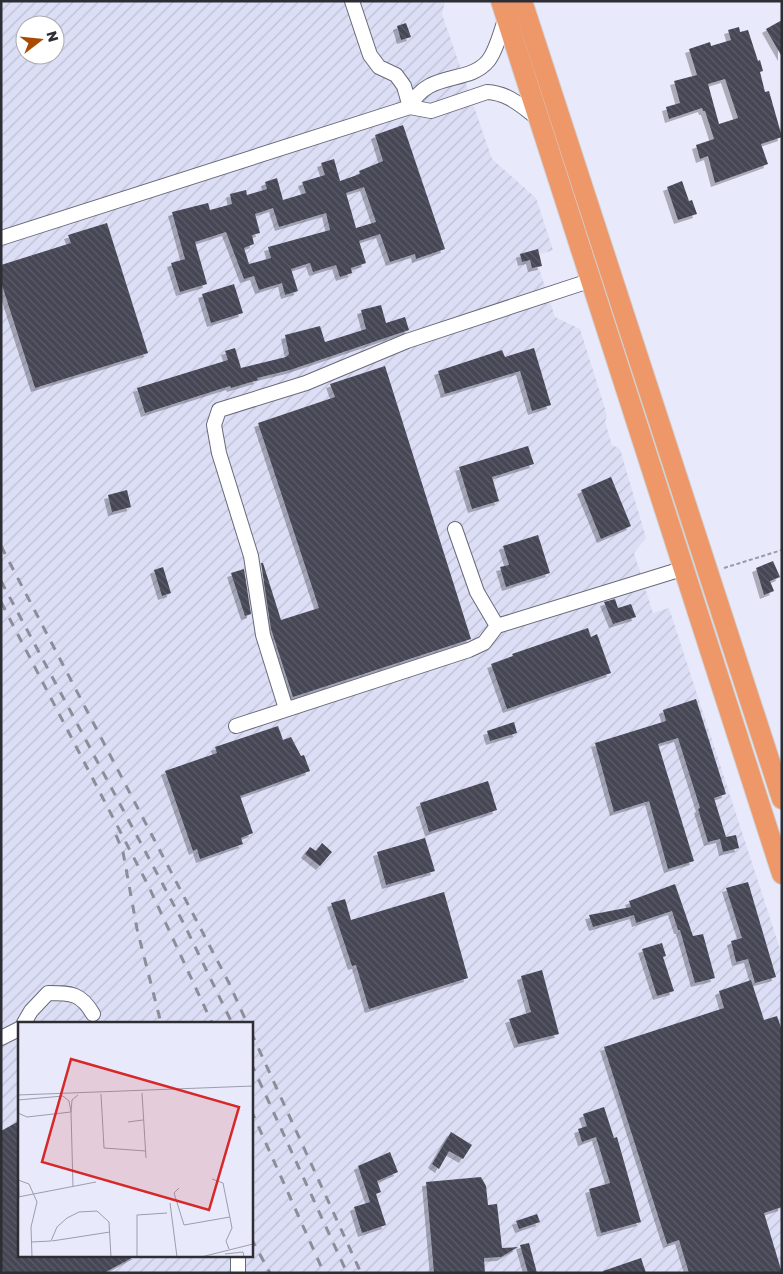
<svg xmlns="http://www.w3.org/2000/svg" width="783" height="1274" font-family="'Golos Text',sans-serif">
<defs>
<pattern id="industrial-furrows" width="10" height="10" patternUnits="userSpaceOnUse" patternTransform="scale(1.25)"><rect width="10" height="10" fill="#dcdef6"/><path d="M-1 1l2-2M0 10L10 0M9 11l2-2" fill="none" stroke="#bdbfd4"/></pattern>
<pattern id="building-back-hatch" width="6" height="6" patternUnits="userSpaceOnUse" patternTransform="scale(1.25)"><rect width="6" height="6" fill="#454654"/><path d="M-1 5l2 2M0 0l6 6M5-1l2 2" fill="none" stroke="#5e5e6a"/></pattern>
<filter id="shadow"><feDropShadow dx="-4" dy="4" stdDeviation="0" flood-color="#0004"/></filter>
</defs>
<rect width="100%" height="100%" fill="#e8e9fa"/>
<!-- industrial -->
<path fill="url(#industrial-furrows)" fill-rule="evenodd" d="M1 1H445L442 14 492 159 536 198 553 250 535 256 555 317 580 329 607 415 605 422 612 445 620 449 646 538 634 553 653 613 669 608 782 955V1273H1ZM25 25H55V55H25ZM19 1023H251V1255H19Z"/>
<!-- building -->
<path fill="url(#building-back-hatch)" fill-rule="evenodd" filter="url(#shadow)" d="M782 20V57L766 29Z
M406 23 411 37 401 40 397 26Z
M739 27 740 32 748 30 758 61 760 60 763 71 760 72 765 92 769 91 782 137 761 144 768 164 715 183 708 156 700 159 696 145 714 139 705 111H703L702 108 669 119 666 107 680 103 674 81 697 75 689 49 710 42 711 46 731 40 728 30ZM725 79 738 118 719 124 708 84Z
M403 125 445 249 416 259 415 254 390 262 380 234 359 241 366 263 351 268 352 273 340 277 336 265 313 272 310 263 291 269 298 291 285 295 282 283 259 290 254 276 244 279 226 232 195 242 207 284 180 292 171 263 185 259 172 212 208 203 210 210 232 204 230 194 246 190 247 195 267 189 265 182 277 178 283 200 306 193 302 182 325 175 321 163 334 159 340 181 360 174 359 171 383 161 375 135ZM364 187 376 222 356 228 346 193ZM273 208 279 227 326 213 330 230 268 247 271 258 249 264 244 248 254 244 252 235 260 233 255 214Z
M682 181 689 201 692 200 697 214 678 220 667 187Z
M107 223 148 353 35 388 1 282V265L71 243 68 235Z
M538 249 542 266 532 268 530 260 522 262 520 254Z
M234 284 243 313 211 323 202 294Z
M381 305 386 323 405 317 409 330 290 370 257 378 258 380 231 388 230 386 145 413 137 388 228 360 225 351 235 348 241 368 286 357 289 354 285 335 320 326 325 342 366 329 361 310Z
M534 348 551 405 532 411 520 371 445 394 438 371 502 350 505 357Z
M385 366 471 639 293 697 271 629 261 563H263L281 620 319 608 258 423 335 397 330 384Z
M528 446 534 464 492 477 499 501 472 509 459 467Z
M611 477 631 526 601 539 581 490Z
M127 490 131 507 112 512 108 495Z
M538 535 550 573 506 587 500 567 509 565 503 546Z
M773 561 780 577 770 581 774 591 764 595 756 568Z
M163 567 171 593 162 596 154 570Z
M244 569 251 614 245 616 231 573Z
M615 599 618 608 631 604 636 617 613 624 604 602Z
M588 628 591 637 597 634 611 673 507 709 491 664 513 656 512 654Z
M696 699 726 794 714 798 726 837 736 835 739 848 723 852 720 839 708 842 698 809 700 808 678 738 658 744 694 861 668 869 649 801 614 812 595 743 666 721 663 710Z
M514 722 517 733 490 741 487 731Z
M278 726 283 740 291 737 301 756 304 755 310 771 240 796 253 833 241 838 243 844 200 859 197 849 193 851 165 771 217 753 215 747Z
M488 781 497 810 429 832 420 803Z
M425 838 435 871 386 885 377 852Z
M322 843 332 852 320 866 305 854 310 847 316 851Z
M748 882 776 977 755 983 748 959 736 962 731 941 742 938 726 888Z
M675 884 693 936 703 934 715 978 695 983 680 930H678L672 911 636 923 634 915 593 927 589 915 631 907 629 901Z
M444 892 468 978 369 1009 356 965 352 966 331 903 345 899 351 920Z
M662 943 666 956 663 957 674 991 657 996 642 949Z
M542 970 559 1034 518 1044 509 1019 531 1012 521 976Z
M751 980 764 1020 777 1016 782 1030V1207L764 1213 782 1273H689L679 1240 667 1244 604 1047 724 1008 719 991Z
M604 1107 614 1138 617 1137 641 1222 601 1233 589 1189 610 1183 596 1137 582 1142 578 1129 587 1126 583 1114Z
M19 1121V1255H137L104 1273H1V1131Z
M451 1132 472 1145 463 1159 449 1151 439 1169 432 1164Z
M390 1152 398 1172 377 1181 381 1192 376 1194 386 1225 362 1233 354 1207 370 1202 358 1166Z
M481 1177 486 1186 488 1205 497 1204 502 1248 518 1247 501 1257 484 1258 485 1273H434L426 1182Z
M537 1214 540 1222 519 1229 516 1221Z
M529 1243 537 1273H528L520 1245Z
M641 1258 646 1273H603V1271Z"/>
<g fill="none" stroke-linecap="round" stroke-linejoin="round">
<!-- minor casing -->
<g stroke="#696a79" stroke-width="16">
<path id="minor" d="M352 1 370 55 379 67 396 75 404 86 410 107
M410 107C427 70 468 85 488 61 497 50 501 30 506 17L505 15
M1 238 410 107 431 111 487 92C509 93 522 107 539 119
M455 529 477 592 497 626
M286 709 263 635 251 556 219 453 214 425 219 410 306 383 407 341 592 280
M236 726 469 650 484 643 497 626 685 568
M24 1023 31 1011 48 993C71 993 81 993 93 1014
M1 1038 19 1029
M238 1255V1273"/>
</g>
<!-- highway casing -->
<g stroke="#d1d1d2" stroke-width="22">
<path id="highway" d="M501 1 782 874
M522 1 782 799"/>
</g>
<!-- path -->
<path stroke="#9a9aa7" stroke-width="2" stroke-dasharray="4 2.5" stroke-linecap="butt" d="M724 568 782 550"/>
<!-- minor -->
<use href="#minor" stroke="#fff" stroke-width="14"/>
<!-- highway -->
<use href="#highway" stroke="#ee9769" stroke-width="20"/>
<!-- rail -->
<path stroke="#8d8d99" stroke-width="3" stroke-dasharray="9 9" stroke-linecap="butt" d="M1 546 229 983 247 1023
M1 581 185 926 232 1023
M1 602 149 887 212 1023
M116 835 123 852 137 929 161 1023
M251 1032 361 1273
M251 1063 347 1273
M251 1110 324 1273
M251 1238 270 1273"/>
</g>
<!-- overview -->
<g transform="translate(18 1022)">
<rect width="235" height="235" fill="#e8e9fa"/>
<path fill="none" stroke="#9d9eab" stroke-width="1" d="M124 71 128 136M83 72 86 126 128 129M0 73 235 64M0 78 45 74 51 79 53 90M0 91 9 95 53 90M110 100 125 98M0 142 1 175M194 157 205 161 214 206 208 219 211 227M0 158 11 162 19 180 13 205 14 235M55 165 53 90 54 78 60 73M161 166 156 171 166 203 212 195M0 175 78 160M152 181 159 235M34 219 92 210M13 220 33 219 39 205 49 196 61 190 79 189 91 200 93 235M207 232 225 230 226 235M119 235V193L149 191M183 235 235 222"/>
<path fill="#d62828" fill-opacity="0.15" stroke="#d62828" stroke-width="2.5" d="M53 37 221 85 191 188 24 140Z"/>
<rect width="235" height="235" fill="none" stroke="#2d2d34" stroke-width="2.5"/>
</g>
<!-- border -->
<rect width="783" height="1274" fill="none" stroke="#2d2d34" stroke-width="5"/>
<!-- north arrow -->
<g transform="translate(40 40) rotate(74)"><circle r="24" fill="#ffffff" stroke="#ababae"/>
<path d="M0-4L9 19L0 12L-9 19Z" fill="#aa4a00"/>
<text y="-8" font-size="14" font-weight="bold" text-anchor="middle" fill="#2d2d34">N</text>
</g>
</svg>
